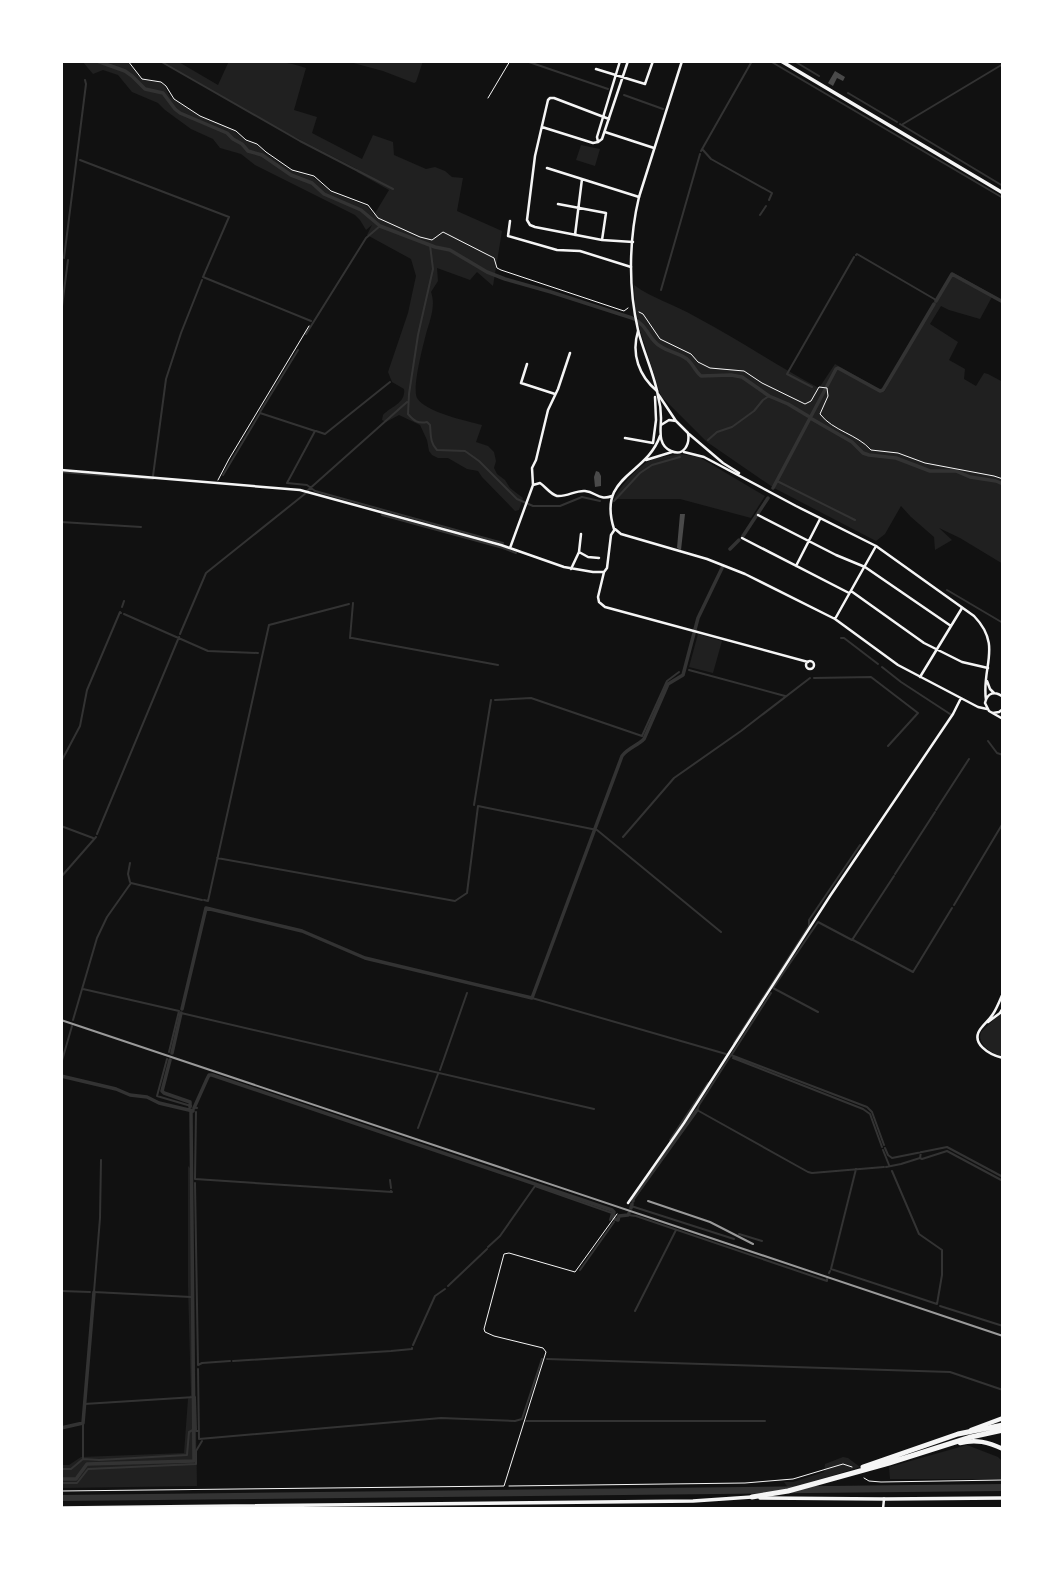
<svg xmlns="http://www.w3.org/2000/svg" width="1064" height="1570" font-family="Mulish,sans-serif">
<rect width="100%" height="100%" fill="#111"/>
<!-- green -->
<path fill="#202020" d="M82 61H127L141 79 161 83 165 87 170 97 199 116 229 128 237 133 246 141 256 144 265 153 292 171 313 177 331 192 367 206 374 215 389 190 357 172V169L277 128 159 61H177L218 85 229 61C255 61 281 59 306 68L294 110 317 117 312 133 362 159 373 135 393 142 394 155 426 169 435 167 445 171 452 177 463 178 457 211 502 231 493 286 477 272 470 280 437 268 438 281 431 292C436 306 430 320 426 334 423 346 412 388 417 398 425 412 467 421 482 425L476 442 488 446 494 452 496 461 494 468 497 474 505 480 510 488 523 498 519 510 515 511 482 477 478 471 467 469 448 458H438L432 455 429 451 427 440 420 425 399 415 386 422 382 420 383 415C392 406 406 403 404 389L392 382 388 372 408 313 416 276 411 259 367 235 372 225 366 230 360 220 355 215 255 165 241 154 220 148 213 139 191 129 165 110 158 103 132 92 118 75 103 70 93 74Z
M346 61H423L416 82 414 83 383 71Z
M581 145 600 149 595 166 576 160Z
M952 272 993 295 980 319 949 310 941 306 930 324 958 342 949 360 965 369 964 379 976 386 984 373 988 374 1003 382V564L960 538 939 528 952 540 935 550 934 537 911 517 901 506 885 534 876 541 774 488 707 442 661 396 640 330 635 308 634 285C653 299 676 305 696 317 738 339 777 366 819 388L835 364 884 392Z
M680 454 699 457 765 496 751 518 680 499H614C620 486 639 465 653 459 660 456 672 456 680 454Z
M698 634 722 641 713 673 689 667Z
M1003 1011V1057C992 1053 983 1049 980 1037L981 1032Z
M188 1166 192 1170 197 1486 61 1488V1465H69L81 1457 184 1453 188 1399 191 1395 188 1287Z
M967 1445 998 1457 1003 1462V1479H890L889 1467Z
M843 1457 848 1458 860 1467 789 1489 784 1482H793L824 1472 825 1464Z"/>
<!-- water -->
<path fill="#333" d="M1003 1484V1491L61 1501V1495Z"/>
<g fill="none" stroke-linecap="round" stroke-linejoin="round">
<!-- stream -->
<path stroke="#333" stroke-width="2" d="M160 61 300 141 393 189
M526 61 608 89
M770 61 1003 198
M794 61 819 76
M848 93 897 122
M624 95 663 109
M900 124 1003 186
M903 124 1003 64
M703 150 711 159 772 193 769 200
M701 151 752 61
M80 160 229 217 203 277 311 321
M760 215 766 206
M430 245 433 269 418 335 409 394 408 414C414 421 418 424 427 422L430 425C431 435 430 443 437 450L465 451 479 461 517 499 533 506H560L582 497 600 501
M856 255 857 254 936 300
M64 258 86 84 85 80
M661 290 700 154
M61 314 68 260
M306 334 366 238 380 226
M812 387 787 374 854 257
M260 412 298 350
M316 431 325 434 390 382
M708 440 717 432 732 427 754 411 763 400 769 396
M61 472 153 479
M223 475 260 413 315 431 287 483 307 485 315 491 503 543
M153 476 166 379 181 333 202 280
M777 481 855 520
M307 491 407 402
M614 501 640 473 652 465 680 457
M382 515 503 548 516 553
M61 522 141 527
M947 590 1003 623
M353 603 350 638H352L498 665
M122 607 124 601
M124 614 208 651 258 653
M180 634 206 573 306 493
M841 638H844L878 664
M882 667 901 682 950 714
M689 670 785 696
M814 678 871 677 918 713 888 746
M495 700 531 698 642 736 667 681 679 672
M988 741 997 753 1003 755
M61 762 80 726 87 690 120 612 121 613
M474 805 491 700
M936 810 969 759
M61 826 93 838
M97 834 179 637
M623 837 674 778 741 731 810 678
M217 858 455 901 467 893 478 806 597 830 721 932
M130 863 128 874 130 882
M895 874 935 812
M61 877 96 837
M204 900 208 901 269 625 349 604
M954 905 1003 823
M853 940 913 972 952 908
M83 989 179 1011 169 1052
M532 998 726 1054
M818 1012 773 988 818 922 852 940 894 876
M181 1013 594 1109
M73 1020 97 938 107 917 131 883 202 900
M734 1043 809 926V920L860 845
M732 1054 771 993
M733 1058 863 1109 870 1114 882 1147
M167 1059 157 1096 191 1106
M61 1064 72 1026
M440 1070 467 993
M194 1107 197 1108
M196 1112 195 1179 392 1192 391 1191
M418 1128 438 1074
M670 1140 708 1083
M885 1148 888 1155 892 1158 947 1147 1003 1177
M883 1150 889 1165
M920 1158 922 1159 947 1151 1003 1181
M101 1160 100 1218 94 1292 191 1297
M884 1167 812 1173 808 1172 697 1110 699 1105 731 1055 867 1107 872 1112 884 1145
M886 1167 901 1164 920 1158 921 1152
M856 1169 831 1269 937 1304 942 1275V1250L919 1234 892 1171
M390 1180 391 1188
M195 1183 198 1365 202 1363 230 1361
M631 1206 734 1239
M628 1215 636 1216 827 1281V1279
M739 1234 762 1241
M488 1247 500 1236 535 1186 612 1213 610 1220
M580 1270 614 1222
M829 1273 830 1271
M448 1286 487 1249
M61 1291 90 1292
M940 1306 1003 1326
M635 1311 676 1230
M413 1345 435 1296 445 1289
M547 1359 950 1372 1003 1390
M233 1361 391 1351 412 1349V1348
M198 1369 199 1439 441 1418 515 1421 522 1419 542 1359
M84 1404 195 1397 196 1431H199
M526 1421H765
M83 1423V1458
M61 1469H71L83 1459 99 1460 187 1455 189 1432 193 1430
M61 1483H77L88 1469 196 1464V1451L202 1441"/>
<!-- canal -->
<path stroke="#333" stroke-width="3.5" d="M97 61 125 71 132 76 145 89 163 93 175 109 180 113 227 133 233 139 242 144 248 151 262 155 291 175 312 183 324 194 361 210 380 226 435 247 450 250 487 272 505 279 551 292 632 318C648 325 648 339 660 346 669 352 679 353 687 359 693 364 695 371 701 376L731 375 742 377 769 396 788 404 808 416
M936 301 952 274 1003 302
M812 419 852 442 863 453 869 455 896 458 930 471H956L970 477 996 481 1003 484
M773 488 836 369 838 368 880 391 883 390 934 304
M743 536 768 498
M730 549 739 540
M182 1009 206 908 302 931 365 958 532 998 622 756C628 748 637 746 644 739L668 684 683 675 698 618 723 566
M172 1053 181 1013
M170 1060 162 1091 164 1093 190 1102V1107
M61 1076 116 1089 130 1095 147 1097 159 1103 193 1111
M194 1108 207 1079 209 1075H212L612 1210 614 1212 613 1218
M633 1201V1199L697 1110
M631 1208 632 1204
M615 1219 618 1220 619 1216 628 1215 629 1213
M61 1428 83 1423 94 1292
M61 1479H76L87 1464 194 1461 191 1112"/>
</g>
<!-- building -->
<path fill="#4a4a4a" d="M835 71 845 77 843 81 837 78 833 86 828 83Z
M596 471 599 472 601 476V486L595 487 594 477Z
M680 514H685L681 550 677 548Z"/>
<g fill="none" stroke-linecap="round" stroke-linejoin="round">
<!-- path -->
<path stroke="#f5f5f5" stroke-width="1" d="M128 61 142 79 161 82 166 86 174 99 200 116 236 131 246 140 257 144 266 152 292 170 314 176 331 191 368 205 378 218 420 237 432 240 443 232 494 258 497 268 501 270 624 311 628 308
M639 312 643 314 660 339 691 354 698 362 710 368 744 371 762 383 805 404 811 401 819 387 827 388 828 396 820 414C833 431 857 434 871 450L898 453 925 463 994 476 1003 479
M864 1478 869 1481 881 1482 1003 1480
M509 1486 745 1483 793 1479 843 1464 852 1467"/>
<!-- service -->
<path stroke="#f5f5f5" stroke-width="1" d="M488 98 510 61
M218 480 229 459 309 326
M61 1491 504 1486 546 1352 543 1348 494 1336 485 1332 484 1329 504 1254 509 1253 575 1272 617 1214"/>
<!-- minor -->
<path stroke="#f5f5f5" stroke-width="2.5" d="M596 69 645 84 653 61
M609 119 554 98H550L548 100 535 156 527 220 530 225 535 227 602 240 633 242
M542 127 593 143 598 142
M605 132 654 148
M598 142 602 139 628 61
M598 142 597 137 620 61
M547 168 639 197
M558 204 606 213 602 240
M510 221 508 236 557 250 580 251 631 267
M575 235 582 179
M638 331C631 354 639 376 657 391
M527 364 521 383 555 394
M625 438 653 443 656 420 655 397
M646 460 672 452
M61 470 300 490 501 545 564 567 593 572H604L607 568 611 535 615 529
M533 485 532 468 536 460 548 410 558 389 570 353
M758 515 836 555 865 567 951 626
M614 529C597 475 646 476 660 436
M615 529 621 534 707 559 745 574 835 619 898 665 978 707 987 709
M742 538 849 593
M510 548 533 485 540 483C546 487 550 494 557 496 567 497 576 490 585 491 596 492 599 501 612 496
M579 552 588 557 599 558
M796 566 820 519
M571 569 579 552 581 534
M604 572 598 597 599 602 605 607 808 662
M851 591 924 643 962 662 988 668
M835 619 876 546
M806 665a4 4 0 1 1 8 0a4 4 0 1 1-8 0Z
M920 677 962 608
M1003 993C1000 1000 997 1008 993 1014 990 1019 985 1023 982 1027 968 1043 990 1055 1003 1058
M988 1022 1000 1013 1003 1008
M628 1203 684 1123 830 896 953 714 961 698
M883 1509 884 1499"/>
<!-- tertiary -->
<path stroke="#f5f5f5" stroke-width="2.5" d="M658 394 676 421 688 433C690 444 684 457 671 451 657 445 661 429 661 418 661 411 660 403 658 396 655 376 643 351 638 330 628 287 629 239 639 197L682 61
M661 425 669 420 676 421
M689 434 723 463 739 473
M684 452 704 457 796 506 876 546 974 616C1003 646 981 667 986 700
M987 681 990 689 994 693
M1003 697C995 690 987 693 985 703L989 711 1003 719
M993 713 999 712 1003 709"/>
<!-- secondary -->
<path stroke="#f5f5f5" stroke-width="3.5" d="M884 1499 1003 1498"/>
<!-- primary -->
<path stroke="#f5f5f5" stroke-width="3.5" d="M781 61 1003 193
M760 1498 884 1499
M61 1508 693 1501 752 1497"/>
<!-- trunk -->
<path stroke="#f5f5f5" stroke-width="4.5" d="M971 1430 1003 1418
M960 1443C976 1439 988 1442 1003 1449"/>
<!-- motorway -->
<path stroke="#f5f5f5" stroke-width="5" d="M863 1467 958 1434 1003 1425
M752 1497 788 1491 817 1483 889 1463 971 1437 1003 1430"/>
<!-- rail -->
<path stroke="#9a9a9a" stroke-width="2" d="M61 1020 1003 1336
M648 1201 710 1222 753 1244"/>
</g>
<!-- border -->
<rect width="1064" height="1570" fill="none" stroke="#ffffff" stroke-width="126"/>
</svg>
